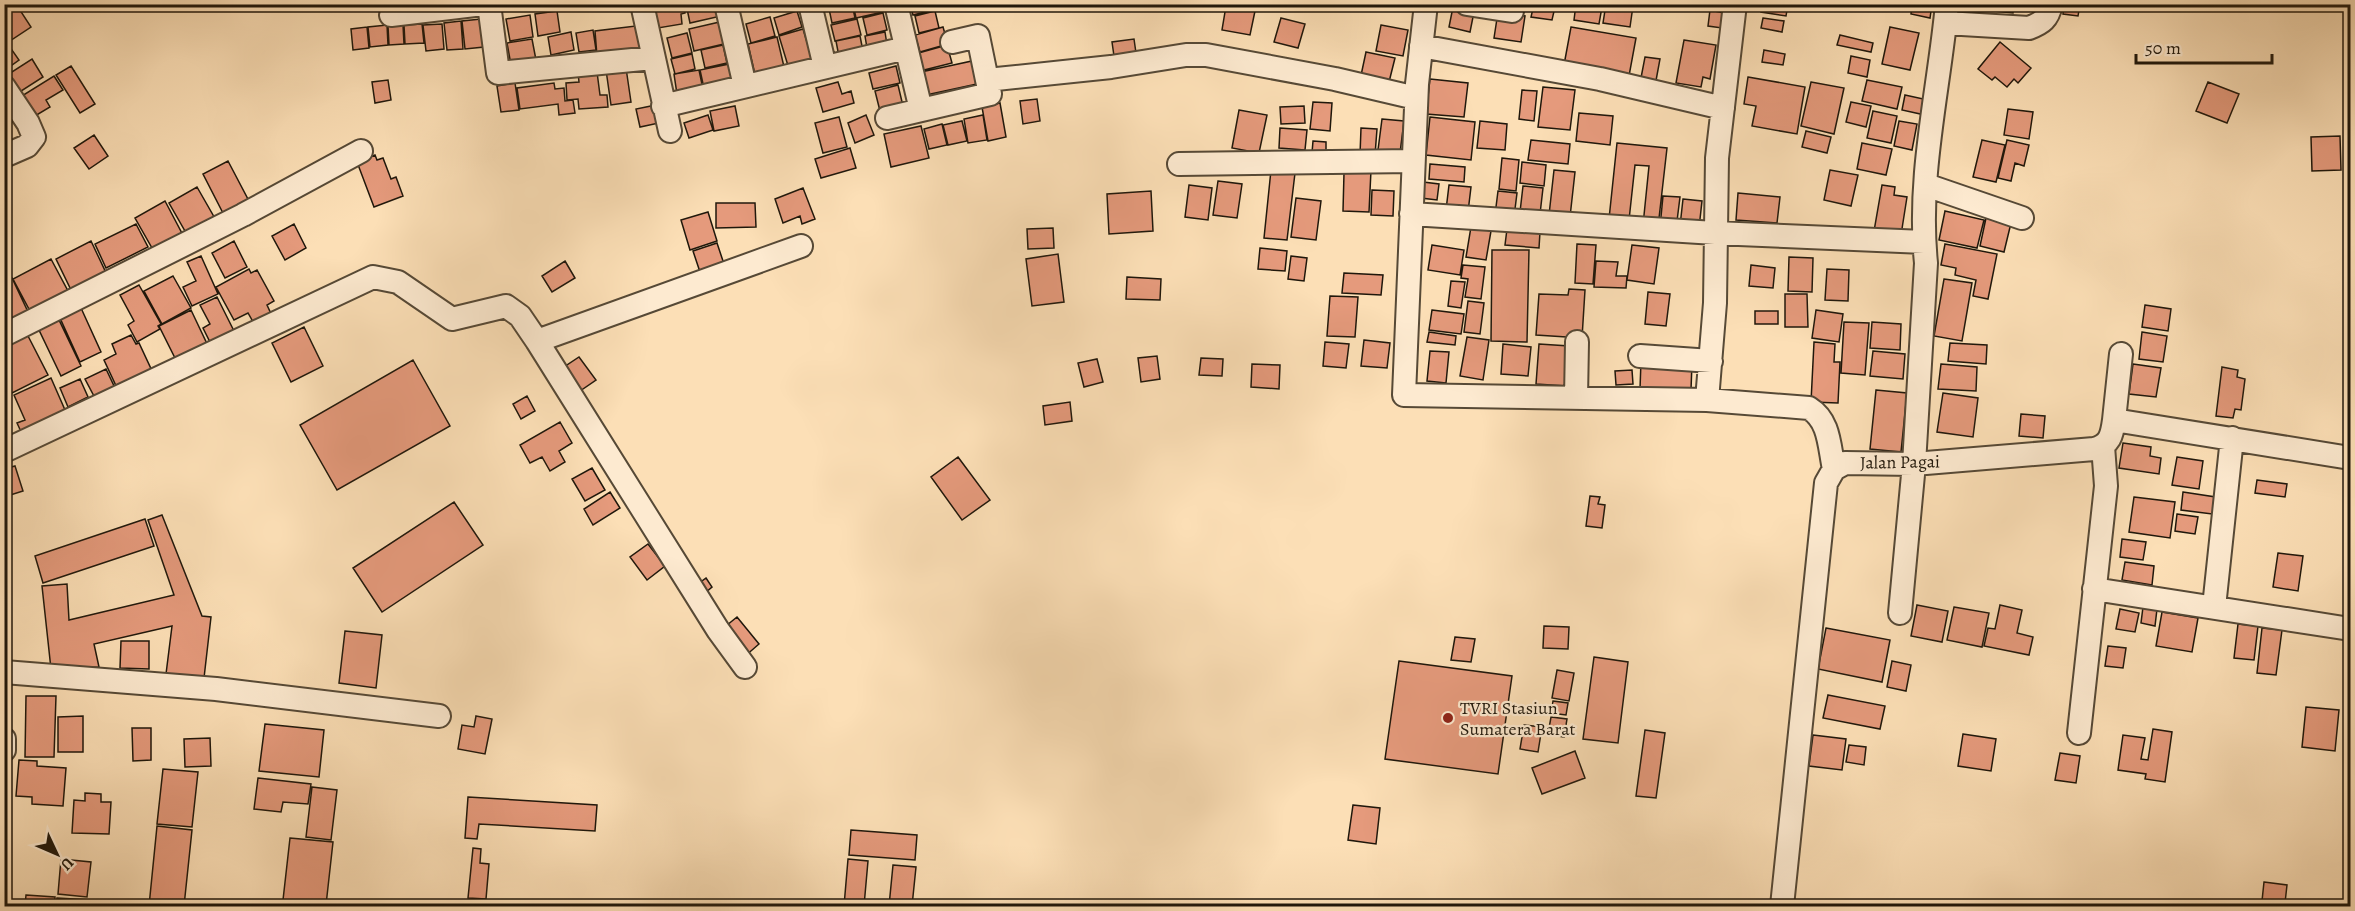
<svg xmlns="http://www.w3.org/2000/svg" width="2355" height="911" font-family="Alegreya,serif">
<rect width="100%" height="100%" fill="#fcdfb6"/>
<filter id="stains"><feTurbulence type="fractalNoise" baseFrequency=".00333" numOctaves="4"/><feColorMatrix values="0 0 0 0 .2 0 0 0 0 .09 0 0 0 0 .02 0 0 0 .5 -.17"/></filter>
<radialGradient id="worn" r=".72"><stop offset=".6" stop-color="#630" stop-opacity="0"/><stop offset="1" stop-color="#630" stop-opacity=".3"/></radialGradient>
<!-- building -->
<path fill="#e59a7c" stroke="#1f170b" stroke-width="1.5" d="M686 4H719L721 16 690 23Z
M828 4H852L855 18 832 23Z
M853 4H882L883 12 856 18Z
M910 4H932L933 10 913 15Z
M1534 4 1555 7 1552 20 1531 17Z
M1576 4 1602 7 1599 24 1574 20Z
M1606 4 1633 6 1630 27 1603 23Z
M1762 4H1788L1786 16 1761 12Z
M1880 4H1911L1910 10Z
M1912 4H1932L1930 18 1911 14Z
M1994 4H2014L2013 13 1994 11Z
M2064 4H2080L2078 16 2063 14Z
M10 5 14 10 18 7 31 27 7 43 19 60 5 70 4 9Z
M684 5 685 13 681 14 682 24 658 28 655 10Z
M1226 6 1255 11 1250 35 1222 30Z
M1453 7 1474 12 1470 32 1449 27Z
M1710 10 1724 13 1722 28 1708 26Z
M557 11 560 32 538 36 535 14Z
M797 11 802 27 779 35 774 18Z
M935 11 939 28 919 33 915 16Z
M1498 12 1525 16 1521 42 1494 38Z
M883 13 887 30 867 35 863 18Z
M530 15 533 37 510 41 506 19Z
M770 17 775 36 751 43 746 24Z
M1281 18 1305 24 1298 48 1274 42Z
M1763 18 1784 21 1782 32 1761 28Z
M481 19 484 47 465 49 462 21Z
M857 19 861 35 835 41 831 25Z
M461 21 463 49 447 50 444 23Z
M724 21 728 43 694 51 689 29Z
M422 24 424 43 405 44 404 25Z
M442 24 444 49 426 51 423 25Z
M387 25 388 45 370 47 368 27Z
M403 25 404 44 389 45 388 26Z
M644 25 647 49 597 56 595 31Z
M1381 25 1408 30 1403 56 1376 51Z
M367 27 369 48 353 50 351 29Z
M943 27 948 44 920 52 915 35Z
M1571 27 1636 38 1629 76 1564 65Z
M1890 27 1919 33 1910 70 1882 64Z
M803 29 813 62 789 69 779 36Z
M593 30 596 50 579 52 576 33Z
M571 32 574 50 551 55 548 37Z
M885 32 888 51 868 54 865 36Z
M687 33 692 53 672 58 667 38Z
M1840 35 1873 43 1871 52 1837 45Z
M860 36 864 56 840 62 836 41Z
M777 37 785 71 756 79 748 44Z
M532 39 536 60 511 65 507 43Z
M1134 39 1136 53 1114 56 1112 42Z
M1684 40 1716 45 1710 79 1703 77 1701 87 1676 83Z
M2000 42 2031 68 2018 83 2014 79 2007 87 1995 77 1992 80 1978 69Z
M723 45 727 63 705 68 701 50Z
M947 45 952 63 920 71 915 54Z
M1764 50 1785 54 1783 65 1762 62Z
M1366 52 1395 58 1388 86 1360 80Z
M692 54 695 69 675 74 671 59Z
M1851 56 1870 60 1867 77 1848 73Z
M1645 57 1660 59 1655 86 1640 83Z
M32 59 43 77 15 95 4 77Z
M972 61 977 84 926 95 921 72Z
M734 63 739 86 705 93 700 70Z
M71 66 95 104 80 113 56 75Z
M896 66 900 83 873 89 869 73Z
M626 68 631 102 611 105 606 70Z
M699 70 703 89 677 94 674 74Z
M597 72 600 95H607L608 107 579 109 578 99 567 100 566 83 579 82 578 73Z
M54 76 63 90 46 100 50 107 30 119 17 99Z
M1748 77 1805 87 1797 134 1752 126 1756 106 1744 104Z
M1430 79 1468 83 1464 117 1426 114Z
M388 80 391 100 375 103 372 82Z
M1867 80 1902 87 1897 109 1862 101Z
M838 82 842 94 851 91 854 103 823 112 816 88Z
M1811 82 1844 88 1834 134 1801 126Z
M2208 82 2239 94 2227 123 2196 111Z
M515 83 519 110 501 112 497 86Z
M554 83 555 89 564 88 565 101 573 100 575 113 559 115 558 104 520 109 517 88Z
M898 85 903 106 880 111 875 91Z
M1543 87 1575 90 1570 130 1538 127Z
M1522 90 1537 91 1534 121 1519 119Z
M1905 95 1928 100 1925 115 1902 110Z
M1037 99 1040 121 1023 124 1020 101Z
M1313 102 1332 103 1330 131 1310 129Z
M1851 102 1871 106 1866 127 1846 122Z
M1000 103 1006 137 988 141 982 107Z
M656 105 659 123 640 127 636 109Z
M735 106 739 126 714 131 710 111Z
M1304 106 1305 123 1281 124 1280 107Z
M2008 109 2033 112 2029 139 2004 135Z
M1239 110 1267 115 1259 153 1232 148Z
M1873 111 1897 116 1891 143 1867 138Z
M1579 113 1613 116 1610 145 1576 141Z
M708 115 713 130 689 138 684 123Z
M866 115 874 135 855 143 848 123Z
M983 115 987 140 968 143 964 119Z
M839 117 847 147 823 153 815 123Z
M1430 117 1475 122 1471 160 1426 155Z
M1382 119 1404 121 1400 153 1378 150Z
M962 121 967 141 948 145 943 125Z
M1480 121 1507 124 1505 150 1477 148Z
M1899 121 1917 124 1912 150 1894 146Z
M942 124 947 145 929 149 924 129Z
M921 126 929 158 891 167 884 134Z
M1280 128 1307 130 1305 150 1279 148Z
M1361 128 1377 129 1375 155H1360Z
M1806 131 1831 137 1827 153 1802 147Z
M94 135 108 156 89 169 74 148Z
M2340 136 2341 170 2312 171 2311 137Z
M1531 140 1570 144 1568 164 1528 160Z
M1982 140 2005 145 1996 182 1973 177Z
M2007 140 2029 145 2024 166 2015 163 2011 181 1998 178Z
M1313 141 1326 142V153H1312Z
M1617 143 1667 148 1658 227 1643 225 1649 166 1635 165 1629 220 1609 219Z
M1862 143 1892 149 1886 175 1857 169Z
M850 148 856 168 821 178 815 159Z
M375 155 377 160 383 158 391 179 396 177 403 196 374 207 357 162Z
M1502 158 1519 160 1516 191 1499 189Z
M228 161 250 203 225 217 203 174Z
M1522 162 1546 165 1544 186 1520 183Z
M1430 164 1465 167 1464 182 1429 179Z
M1271 170 1295 173 1287 240 1264 238Z
M1361 170H1371L1369 212 1343 211 1344 173H1361Z
M1554 170 1575 172 1570 217 1549 215Z
M1830 170 1858 175 1851 206 1824 200Z
M1218 181 1242 184 1237 218 1213 215Z
M1423 182 1439 184 1437 200 1421 198Z
M1189 185 1212 188 1208 220 1185 217Z
M1449 185 1471 187 1468 212 1446 210Z
M1882 185 1895 187 1894 195 1907 197 1901 235 1874 231Z
M1523 186 1543 188 1540 214 1520 212Z
M197 187 217 222 189 238 169 203Z
M803 188 815 219 802 224 800 216 783 223 775 199Z
M1372 190 1394 191 1393 216 1371 215Z
M1151 191 1153 231 1109 234 1107 194Z
M1498 191 1517 193 1514 217 1495 215Z
M1738 193 1780 197 1777 223 1736 220Z
M1663 196 1680 197 1676 229 1660 227Z
M1296 198 1321 201 1316 240 1291 237Z
M1683 199 1702 201 1699 228 1680 226Z
M165 201 185 239 156 255 135 218Z
M716 203H755L756 227 716 228Z
M1945 211 1984 220 1977 248 1939 240Z
M708 212 717 241 690 250 681 220Z
M1986 218 2011 223 2004 252 1980 246Z
M136 224 148 247 106 268 95 244Z
M294 224 306 248 285 260 272 236Z
M1471 227 1491 231 1486 260 1466 257Z
M1053 228 1054 248 1028 249 1027 229Z
M1507 229 1540 232 1539 248 1505 245Z
M91 241 108 277 73 294 56 259Z
M234 241 247 267 225 278 212 253Z
M717 243 726 270 702 278 693 251Z
M1577 244 1596 245 1593 284 1575 283Z
M1945 244 1997 254 1988 299 1973 296 1976 280 1955 275 1956 268 1941 265Z
M1432 245 1464 250 1460 275 1428 270Z
M1632 245 1659 248 1654 284 1627 280Z
M1260 248 1287 251 1285 271 1258 269Z
M1492 250H1529L1527 342 1491 341Z
M1058 254 1064 302 1032 306 1026 259Z
M201 256 218 294 192 306 183 287 196 281 187 262Z
M1291 256 1307 258 1304 281 1288 279Z
M1789 257 1813 258 1812 292 1788 291Z
M51 259 68 291 30 311 13 279Z
M565 261 575 278 552 292 542 276Z
M1596 261 1618 262 1616 276H1627L1626 288 1594 287Z
M1463 265 1485 267 1481 299 1465 297 1468 279 1461 278Z
M1751 265 1775 268 1773 288 1749 286Z
M249 269 251 273 257 270 274 301 267 305 273 318 256 327 248 313 234 320 216 287Z
M1827 269 1849 270 1848 301 1825 300Z
M1344 273 1383 275 1381 295 1342 293Z
M173 276 191 308 162 324 144 291Z
M1127 277 1161 279 1160 300 1126 299Z
M12 278 29 314 4 326V281Z
M1944 279 1972 283 1962 341 1934 336Z
M1451 281 1465 282 1461 308 1448 306Z
M139 285 161 324 158 326 160 329 137 342 128 325 134 321 120 295Z
M1569 289 1585 290 1582 338 1536 335 1539 294 1568 295Z
M1648 292 1670 294 1666 326 1645 324Z
M1785 294H1807L1808 327H1785Z
M1330 296 1358 297 1355 337 1327 336Z
M217 297 236 335 210 342 203 328 210 324 200 305Z
M1468 301 1484 303 1480 334 1464 332Z
M2145 305 2171 309 2168 331 2142 327Z
M81 308 101 352 80 362 60 318Z
M191 310 209 348 178 364 159 326Z
M1432 310 1464 314 1461 334 1429 330Z
M1816 310 1843 314 1839 342 1812 338Z
M1755 311H1778V324H1755Z
M59 320 81 366 61 376 39 330Z
M1844 322 1869 323 1865 375 1841 373Z
M1872 322 1901 324 1900 350 1870 348Z
M304 327 323 366 291 382 272 343Z
M1429 332 1456 336 1455 345 1427 342Z
M2142 332 2167 336 2163 362 2139 359Z
M27 334 48 375 12 393 4 378V345Z
M131 335 136 344 139 343 153 373 118 390 104 360 116 354 112 344Z
M1467 337 1489 340 1483 380 1460 376Z
M1364 340 1390 343 1387 368 1361 366Z
M1325 342 1349 344 1346 368 1323 366Z
M1814 342 1835 344 1834 362H1840L1838 403 1811 402Z
M1950 343 1987 345 1986 364 1948 361Z
M1503 344 1531 347 1528 376 1501 374Z
M1539 344 1569 346 1566 386 1536 384Z
M1430 351 1449 352 1446 383 1427 381Z
M1873 351 1905 354 1903 379 1870 376Z
M1157 356 1160 379 1141 382 1138 358Z
M579 357 596 380 580 391 564 367Z
M1201 358 1223 359 1222 376 1199 375Z
M1097 359 1103 382 1084 387 1078 363Z
M413 360 450 426 337 490 300 425Z
M1641 361 1692 363 1691 390 1640 389Z
M1252 364 1280 365 1279 389 1251 387Z
M1941 364 1977 367 1976 391 1938 389Z
M2133 364 2161 368 2156 397 2129 394Z
M2222 367 2238 370 2237 377 2245 379 2241 410 2235 409 2233 418 2216 416Z
M106 369 115 388 95 398 85 379Z
M1632 370 1633 384 1616 385 1615 371Z
M51 378 65 410 23 436 17 423 25 420 14 395Z
M80 379 88 397 68 407 60 388Z
M1876 390 1907 393 1901 452 1870 449Z
M1943 393 1978 398 1973 437 1937 432Z
M527 396 535 411 521 419 513 404Z
M1070 402 1072 421 1045 425 1043 406Z
M2021 414 2045 416 2043 438 2019 436Z
M560 422 572 443 559 451 565 462 550 471 542 457 530 463 520 445Z
M2123 443 2151 447 2150 456 2161 458 2159 474 2119 468Z
M958 457 990 500 962 520 931 477Z
M2177 457 2203 461 2199 489 2172 485Z
M15 466 23 491 4 497V469Z
M592 468 605 490 585 501 572 479Z
M2257 480 2287 484 2285 497 2255 493Z
M610 492 620 508 593 525 584 509Z
M2183 492 2222 498 2220 515 2181 510Z
M1590 496 1600 497 1598 504 1605 505 1602 528 1586 526Z
M2134 497 2175 502 2170 538 2129 532Z
M454 502 483 545 382 612 353 568Z
M2177 514 2198 517 2195 534 2175 531Z
M162 515 202 616 211 617 204 678 166 674 172 626 94 644 99 667 51 669 42 586 67 584 69 620 174 595 148 520Z
M145 519 154 546 43 583 35 556Z
M2122 539 2146 542 2143 560 2120 557Z
M648 544 665 566 647 580 630 557Z
M2278 553 2303 556 2298 591 2273 587Z
M2125 562 2154 566 2152 585 2122 580Z
M706 578 712 587 705 593 698 584Z
M1917 605 1948 611 1942 642 1911 636Z
M2000 605 2022 610 2017 633 2033 637 2029 655 1984 646 1988 628 1995 629Z
M1954 607 1989 613 1982 647 1947 640Z
M2143 607 2157 609 2155 626 2141 623Z
M2120 609 2139 613 2135 632 2116 629Z
M2162 612 2198 618 2192 652 2156 646Z
M737 617 759 644 744 657 721 630Z
M2238 624 2258 626 2254 660 2234 658Z
M1544 626 1569 627 1568 649 1543 648Z
M1826 628 1890 640 1882 682 1818 669Z
M2262 628 2282 630 2276 675 2257 673Z
M345 631 382 635 376 688 339 683Z
M1455 637 1475 639 1471 662 1451 660Z
M121 641H149V669L120 668Z
M2108 646 2126 648 2123 668 2105 666Z
M1594 657 1628 662 1618 743 1583 739Z
M1399 661 1512 676 1498 774 1385 759Z
M1892 661 1911 665 1906 691 1887 687Z
M1557 670 1574 673 1569 701 1552 698Z
M1828 695 1885 706 1880 729 1823 718Z
M26 696H56L54 757H25Z
M1553 701 1568 703 1566 715 1551 713Z
M2306 707 2339 710 2335 751 2302 747Z
M83 716V752H58V717Z
M476 716 492 719 485 754 458 749 462 725 474 727Z
M1551 717 1567 719 1564 737 1548 734Z
M265 724 324 730 319 777 259 771Z
M1524 725 1542 727 1538 752 1520 749Z
M132 728H151V760L133 761Z
M2153 729 2172 732 2165 782 2145 779 2146 774 2118 770 2123 735 2145 738 2141 759 2148 760Z
M1645 730 1665 733 1656 798 1636 796Z
M1963 734 1996 739 1991 771 1958 766Z
M1813 735 1846 739 1842 770 1809 766Z
M2346 736H2350V752H2344Z
M210 738 211 766 185 767 184 739Z
M1849 745 1866 747 1864 765 1846 762Z
M1575 751 1585 778 1542 794 1532 768Z
M2060 753 2080 756 2076 783 2055 780Z
M19 760 37 761V766L66 768 63 806 32 804V797L16 796Z
M163 769 198 772 192 827 157 824Z
M258 778 311 784 308 804 283 802 281 812 254 809Z
M312 787 337 790 331 840 306 837Z
M85 793 101 794V802H111L109 834 72 833 74 800 85 801Z
M468 797 597 805 595 831 479 824 477 839 465 838Z
M1353 805 1380 808 1376 844 1348 840Z
M157 826 192 830 184 906H149Z
M851 830 917 835 915 860 849 855Z
M290 838 333 842 326 905 283 900Z
M473 848 481 849 480 863 489 864 486 899 468 898Z
M61 859 91 862 87 897 58 894Z
M848 859 868 861 864 906H844Z
M893 865 916 867 912 906H889Z
M2264 882 2287 885 2285 903 2262 901Z
M26 895 55 897 54 906H25Z
M57 898 91 900V906H56Z"/>
<g fill="none" stroke-linecap="round" stroke-linejoin="round">
<!-- minor casing -->
<g stroke="#564936" stroke-width="26">
<path id="minor" d="M489 4 498 73 653 58
M642 4 670 131
M726 4 745 86
M810 4 825 67
M896 4 921 110
M1426 4 1417 84 1404 395 1707 400 1809 408C1830 421 1829 446 1834 469
M1467 4 1512 11
M391 15 483 4
M1945 23 2029 28C2042 23 2048 19 2051 4
M952 42 978 36 987 80
M1421 46 1600 79 1723 108
M4 87 28 123 34 137 27 146 4 156
M663 106 906 48
M887 118 990 94 987 80 1111 67 1186 55H1206L1335 79 1416 98
M1179 164 1413 161
M1926 185 2022 218
M1411 214 1715 233 1924 242
M4 335 243 215 361 151
M537 341 801 246
M1640 356 1711 361
M1576 398 1577 342
M1707 400 1715 303 1717 158 1735 4
M2114 420 2121 354
M4 451 373 277 398 282 452 319 506 306 520 316 537 341 718 630 745 667
M2094 589 2350 629
M2214 607 2232 438
M1900 613 1914 464 1926 263C1917 176 1939 90 1947 4
M4 672 216 689 439 716
M2079 733 2106 486 2103 446
M4 739V750
M1782 906 1826 483 1834 469 1845 463 1914 464 2094 449C2110 445 2112 435 2114 420L2350 458"/>
</g>
<!-- minor -->
<use href="#minor" stroke="#fdead0" stroke-width="22"/>
</g>
<!-- markers -->
<circle fill="#8f2418" stroke="#fdead0" stroke-width="2" cx="1448" cy="718" r="6"/>
<g text-anchor="middle" stroke-width="4.5" stroke-linejoin="round" paint-order="stroke">
<!-- street labels -->
<g font-size="18" fill="#1f170b" stroke="#fdead0">
<text transform="translate(1900 462) rotate(-1)" y="6">Jalan Pagai</text>
</g>
<!-- poi labels -->
<g font-size="18" fill="#1f170b" stroke="#fdead0" text-anchor="start">
<text x="1460" y="714">TVRI Stasiun<tspan x="1460" dy="21">Sumatera Barat</tspan></text>
</g>
</g>
<!-- margin -->
<rect width="2355" height="911" fill="none" stroke="#fcdfb6" stroke-width="24"/>
<rect x="6" y="6" width="2343" height="899" fill="none" stroke="#1f170b" stroke-width="3"/>
<rect x="12" y="12" width="2331" height="887" fill="none" stroke="#1f170b" stroke-width="1.5"/>
<!-- north arrow -->
<g transform="translate(57 854) rotate(134)" stroke="#fdead0" stroke-width="4.5" paint-order="stroke">
<path d="M0-4.5L10 22L0 15L-10 22Z" fill="#1f170b"/>
<text y="-9" font-size="16" font-weight="bold" text-anchor="middle" fill="#1f170b">U</text>
</g>
<!-- scale -->
<path d="M2136 54v9h136v-9" fill="none" stroke="#1f170b" stroke-width="3"/>
<text x="2145" y="54" font-size="18" fill="#1f170b" stroke="#fdead0" stroke-width="4.5" paint-order="stroke">50 m</text>
<rect width="100%" height="100%" filter="url(#stains)"/>
<rect width="100%" height="100%" fill="url(#worn)"/>
</svg>
